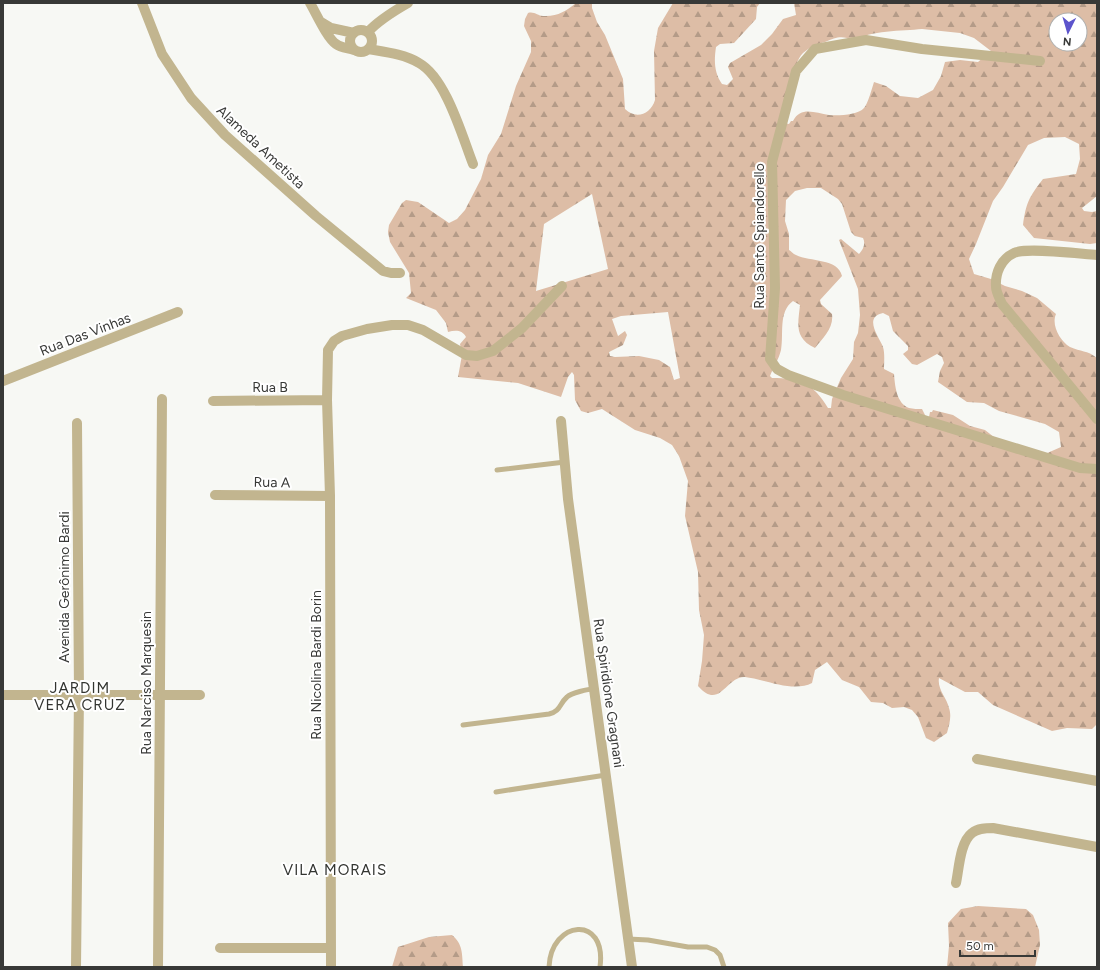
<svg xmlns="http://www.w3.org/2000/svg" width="1100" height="970" font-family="Figtree,sans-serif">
<defs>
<pattern id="forest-firs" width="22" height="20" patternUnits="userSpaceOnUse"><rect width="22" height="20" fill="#ddbda6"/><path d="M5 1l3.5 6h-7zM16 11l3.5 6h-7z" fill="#b49b88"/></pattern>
</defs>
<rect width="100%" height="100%" fill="#f7f8f4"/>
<!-- forest -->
<path fill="url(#forest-firs)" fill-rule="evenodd" d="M576 3H592V8L597 22 605 35 623 79 625 109C636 120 651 114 655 100L654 51 658 28 673 3H760L757 7 756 19 734 43 720 44 716 47C714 61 714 72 722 84L727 85 733 79 728 67 730 63 761 45 772 34 783 19 796 15 794 3H1097V196L1082 208 1084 211 1092 212 1097 211V243L1090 244 1034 238 1023 225C1026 203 1029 197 1043 179L1076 174 1080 159 1079 144 1065 137 1044 138 1028 145 1003 187 993 201 976 244 969 259 974 274 991 279 1005 286 1022 291 1037 298 1056 314C1051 325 1060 341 1070 347 1081 352 1087 350 1097 358V716L1096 715 1097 724 1092 729 1067 728 1052 731 993 705 978 692H965L939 678C937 689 947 698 949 708 952 717 949 725 947 733L934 742 926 738 918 717 912 710 904 707 892 708 883 703 871 702 859 687 842 680 827 662 815 670 812 683C793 693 764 679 745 677 726 676 720 711 698 686L702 661 704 635 699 610 698 572 685 516 688 481 679 456 672 445 660 438 635 430 602 409 588 413 581 411 575 400 574 375 572 372 568 377 561 397 518 383 458 377 462 355 460 344 466 337C462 330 456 330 448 332L446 323 436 310 406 298 411 293 409 273 390 242 388 232 389 225 402 203 406 200 418 202 449 223 457 219 465 210 481 179 488 155 501 134 516 86 531 52V41L524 26 525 19 528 13C534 11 538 16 543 16 557 17 566 11 576 3ZM1056 20H1080V44H1056ZM922 29 960 33 974 38 991 51 978 62 960 60 945 62 941 76 933 90 918 98 900 96 886 86 874 82C872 88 868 104 864 108 858 115 838 116 829 115 815 113 801 106 793 121H791L789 124 784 123C787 107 792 63 803 53 810 47 817 44 825 42 837 37 842 35 854 41 869 30 903 31 922 29ZM807 188H821L838 199 842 204 851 232 855 236 863 238C866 244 863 250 859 254L841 239 839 240 858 289 860 315 858 333 854 342 853 359 841 378 832 399 831 408H828C813 383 800 378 772 378L770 376C773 368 779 359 781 350 784 334 778 312 793 301L800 305C798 324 794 338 815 348 823 338 834 328 832 314L821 304 820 300 842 276C838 258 810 262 796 255 793 254 791 251 789 250V234L785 221 786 200 795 191ZM592 194 608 269 536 291 544 224ZM668 312 680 378 674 380 670 367 659 360 639 356 615 357 610 356 609 352 623 345 627 335 625 331 618 336 612 319 621 316ZM883 313 889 316 893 331 908 346V350L903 354 912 364 917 365 937 354 942 357 944 363 940 371 938 382 967 402 984 403 999 411 1045 424 1059 432 1061 447 1045 454 999 441 985 430 970 426 953 415 933 410 932 412H930L929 417H926L922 409C918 409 913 409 909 408 896 403 895 385 894 374L884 369C884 363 885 353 883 347 879 337 863 317 883 313Z
M978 906 1026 909 1033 915 1039 930 1040 945 1035 967H947L949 946 948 923 961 909Z
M452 935C463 944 462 954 463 967H392L398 947 429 937Z"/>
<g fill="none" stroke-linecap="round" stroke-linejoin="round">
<!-- lane -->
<path stroke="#c2b58f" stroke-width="5" d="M497 470 565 462
M463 725 549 714C561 711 559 704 567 697 571 693 588 689 594 689
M496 792 606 775
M628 939 648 940 688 947H707L715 950 720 955 724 967
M549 967C551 920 607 914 600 967"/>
<!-- street -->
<path stroke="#c2b58f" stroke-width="10" d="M142 3 162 54 191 98 225 135 316 216 383 271 391 273H400
M310 3C316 13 327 38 336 44 341 48 348 48 354 50
M321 22 331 28 354 33
M350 41a11 11 0 1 1 22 0a11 11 0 1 1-22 0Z
M368 32C379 20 394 11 408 3
M368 49C385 52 404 54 419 63 446 78 462 136 473 164
M1040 61 922 49 866 40 815 49 796 71 772 162 775 288 770 359 777 369 788 375 843 395 1080 468 1097 469
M1097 255C1081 254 1026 247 1014 253 1001 259 995 273 996 287 996 292 1000 299 1002 304L1097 419
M3 381 178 312
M213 401 327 400
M561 421 568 499 632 967
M215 495 330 496
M3 695H200
M977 759 1097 781
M956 883C959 869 960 842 972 833 978 828 986 828 993 828L1097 847
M220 948H331
M76 967 79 695 77 423
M158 967 162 399
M331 967 330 496 327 400 328 350 334 341 342 336 367 329 392 325H408L423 330 466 355 477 356 493 351 522 328 562 286"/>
</g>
<g text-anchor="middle" stroke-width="4" stroke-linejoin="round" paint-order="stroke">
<!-- street labels -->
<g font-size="14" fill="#383937" stroke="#fff">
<text transform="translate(261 147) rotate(43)" y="5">Alameda Ametista</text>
<text transform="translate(759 236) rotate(-90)" y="5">Rua Santo Spiandorello</text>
<text transform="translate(85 334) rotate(-21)" y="5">Rua Das Vinhas</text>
<text x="270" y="392">Rua B</text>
<text transform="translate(272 482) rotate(1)" y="5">Rua A</text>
<text transform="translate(64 587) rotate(-90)" y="5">Avenida Gerônimo Bardi</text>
<text transform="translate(316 665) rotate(-90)" y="5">Rua Nicolina Bardi Borin</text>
<text transform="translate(146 683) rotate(-90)" y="5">Rua Narciso Marquesin</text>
<text transform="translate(609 693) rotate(82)" y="5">Rua Spiridione Gragnani</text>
</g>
<!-- neighbourhood labels -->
<g font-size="15" letter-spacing="1" fill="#333531" stroke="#fff">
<text x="80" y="693">JARDIM<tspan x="80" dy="17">VERA CRUZ</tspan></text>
<text x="335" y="875">VILA MORAIS</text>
</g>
</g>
<!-- border -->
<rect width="1100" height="970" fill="none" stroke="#383937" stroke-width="8"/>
<!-- north arrow -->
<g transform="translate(1068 32) rotate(185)"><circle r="19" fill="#ffffff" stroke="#afb0af"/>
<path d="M0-3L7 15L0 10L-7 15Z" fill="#5c54cc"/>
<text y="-6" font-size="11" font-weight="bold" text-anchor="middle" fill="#383937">N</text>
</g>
<!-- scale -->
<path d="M960 950v6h75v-6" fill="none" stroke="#383937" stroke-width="2"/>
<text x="966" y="950" font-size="12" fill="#383937" stroke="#ffffff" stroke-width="3" paint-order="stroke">50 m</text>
</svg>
